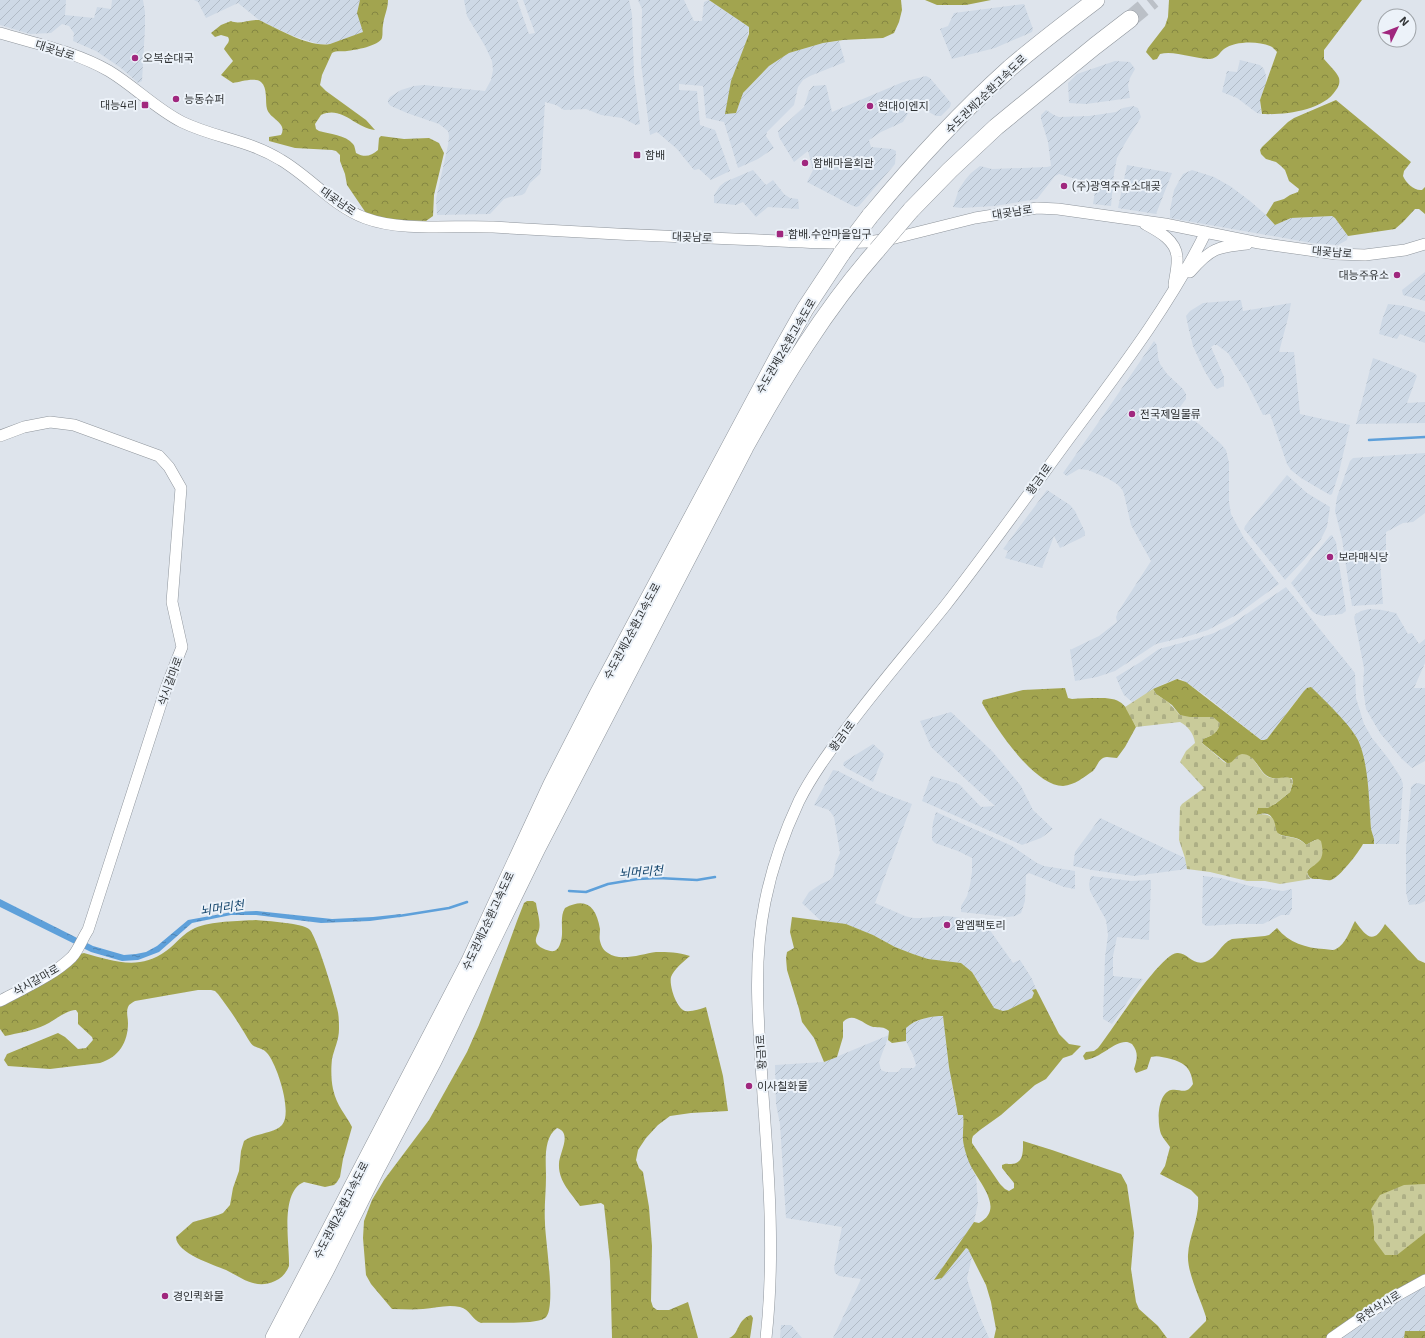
<svg xmlns="http://www.w3.org/2000/svg" width="1425" height="1338" font-family="'Exo 2','Noto Sans KR',sans-serif">
<defs>
<pattern id="industrial-furrows" width="10" height="10" patternUnits="userSpaceOnUse"><rect width="10" height="10" fill="#ced9e6"/><path d="M-1 1l2-2M0 10L10 0M9 11l2-2" fill="none" stroke="#b1bbc6"/></pattern>
<pattern id="forest-crowns" width="20" height="18" patternUnits="userSpaceOnUse"><rect width="20" height="18" fill="#a2a44f"/><path d="M2 6a3 3 0 1 1 6 0M12 15a3 3 0 1 1 6 0" fill="none" stroke="#848642"/></pattern>
<pattern id="cemetery-stones" width="16" height="16" patternUnits="userSpaceOnUse"><rect width="16" height="16" fill="#c9cb9a"/><path d="M2 7V4a2 2 0 0 1 4 0v3zM10 15v-3a2 2 0 0 1 4 0v3z" fill="#adaf85"/></pattern>
<pattern id="water-ripples" width="26" height="14" patternUnits="userSpaceOnUse"><rect width="26" height="14" fill="#5ea0da"/><path d="M2 4q2-2 4 0t4 0M15 11q2-2 4 0t4 0" fill="none" stroke="#4e83b2"/></pattern>
</defs>
<rect width="100%" height="100%" fill="#dee4ec"/>
<!-- industrial -->
<path fill="url(#industrial-furrows)" d="M0 0H66L65 15 94 18 97 7 111 9 112 0H143L145 12V28L142 81 138 83 136 81 121 68 96 51 73 41 74 33 69 26 62 24 51 33 30 34 0 25Z
M194 0H360L357 13 364 32 330 44H319L293 36 259 20 238 3 206 18 198 2Z
M464 0H517L529 34 535 33 523 0H629L632 14 634 76 640 124 636 125 622 118 601 115 586 109 564 110 556 105 545 102 541 169 540 174 530 183 525 193 522 195 510 197 504 199 490 214 437 215 436 199 448 145 449 136 448 131 439 124 407 113 391 106 388 103V100L390 97 401 90 414 86 424 85 485 91 491 80 493 70 492 61 485 46 467 16Z
M638 0H684L694 21H702L704 2 709 0 749 27 736 113 743 93 769 66 789 53 823 43 839 41 845 62 810 76 803 80 798 87 794 105 767 132 766 136 774 148 758 159 738 168 724 122 706 118 703 86 679 84V90L697 91 700 125 715 130 730 171 711 180 699 169 694 170 677 149 663 137 657 132 650 135 641 63 642 9Z
M1024 4 1033 29 1032 32 995 48 952 59 940 29 948 26 954 13Z
M1240 60 1260 65 1264 69 1266 76V84L1260 100 1261 114 1257 113 1237 98 1222 92 1227 71 1237 72Z
M1115 61 1130 62 1135 69 1130 78 1128 85 1130 98 1086 104 1069 103 1068 83 1077 74Z
M926 76 930 78 951 103 950 107 941 116H936L918 106 910 110 903 122 881 132 869 140 871 147 892 149 896 151 895 164 859 206 856 207 851 205 807 182 813 170 808 151 794 162 779 137 778 131 804 107 809 91 813 86 826 85 832 112 903 82Z
M1133 106 1138 108 1141 117 1124 145 1117 158 1114 173 1111 206 1093 204 1096 185 1059 174 1055 176 1037 199 995 206 961 208 953 207 959 189 965 180 971 173 980 166 992 169 1047 167 1051 166 1048 142 1041 119V115L1046 110 1054 115 1059 117 1089 116 1116 112 1123 108Z
M1127 165 1172 173 1156 214 1118 208Z
M753 170 766 185 773 180 784 194 790 198 798 199 799 209 768 207 756 217 743 202 736 205 714 203V195L720 186 725 182Z
M1192 170 1214 177 1230 186 1250 201 1266 215 1275 225 1291 218 1332 216 1335 218 1348 236 1347 240 1338 245 1312 243 1170 218V210L1174 190 1183 174Z
M1425 272V301L1403 295 1402 290Z
M1241 300 1243 311 1291 303 1288 318 1279 352H1294L1300 414 1350 425 1338 476 1332 494 1330 495 1301 478 1291 470 1287 464 1270 414 1263 415 1247 383 1228 353 1217 345H1214L1211 347 1224 377V386L1217 389 1213 385 1204 370 1193 346 1189 330 1186 316 1190 311 1203 303Z
M1388 304 1405 306 1425 312V343L1400 334 1397 339 1379 334 1382 320Z
M1154 341 1157 345 1158 357 1160 364 1167 374 1183 389 1186 394V399L1180 407V410L1199 424 1221 444 1226 450 1229 463V502L1231 514 1244 538 1279 584 1238 614 1208 630 1189 636 1156 644 1115 671 1097 677 1075 681 1070 650 1099 636 1117 622 1116 617 1118 612 1151 561 1131 525 1124 494 1122 489 1117 484 1107 478 1088 470 1079 469 1067 476 1063 473 1107 410Z
M1373 358 1414 373 1417 376 1407 403 1425 402V423L1356 424Z
M1425 453V513L1413 522 1403 523 1386 532V559L1380 560 1383 604 1352 606 1342 539 1335 511 1337 497 1350 461 1353 458Z
M1287 475 1307 493 1330 507 1327 527 1321 539 1304 560 1285 580 1244 529 1245 526Z
M1047 490 1070 505 1075 511 1085 532V535L1081 538 1060 548 1054 536 1042 568 1005 558 1008 551 1003 549Z
M1332 535 1336 542 1346 611 1342 614 1323 616 1316 614 1312 611 1291 583 1330 536Z
M1286 587 1355 673 1356 698 1364 724 1372 738 1388 758 1401 778 1403 784 1399 844H1374V839L1371 829 1364 761 1358 740 1323 699 1307 688 1291 707 1267 739 1264 740H1261L1206 696 1181 679H1177L1163 684 1132 702 1124 695 1121 689 1116 677 1139 663 1159 649 1196 639 1214 633 1232 624Z
M1369 609 1382 610 1396 613 1408 634 1412 633 1419 644 1425 639V663L1414 688H1425V761L1412 768 1402 759 1380 733 1366 709 1363 688 1364 668 1354 617 1356 614 1361 611Z
M951 712 993 752 1021 786 1033 810 1053 829 1041 838 1022 845 922 801 931 776 956 783 960 785 981 807 995 806 931 747 920 721Z
M873 744 884 754 873 782 846 768 843 765 844 762Z
M833 770 838 771 877 791 912 804 875 903 905 916 913 918H921L947 916 961 918 987 926 1013 963 1020 960 1032 979 1036 989 1033 990 1034 993 1032 998 1008 1010 1003 1011 994 1008 972 972 961 963 928 959 913 954 895 947 873 935 846 924 821 921 802 903 809 892 821 884 830 880 833 877 836 862 840 853 834 817 829 810 814 805Z
M1418 783 1425 785V901L1419 904 1409 905 1406 892V848L1411 787 1414 784Z
M936 812 1012 846 1037 863 1044 866 1075 871V889L1064 887 1029 873 1026 875 1025 901 1021 913 1015 916 1008 917 961 912V906L967 896 970 885 972 872V858L958 851 935 843 932 840V833L933 822Z
M1100 818 1185 858 1187 869 1134 876 1092 870 1073 866 1075 852Z
M1091 876 1131 881 1151 880 1149 940 1117 937 1113 956V976L1143 979 1112 1024 1103 1019 1105 957 1108 935 1106 920 1090 891 1089 884Z
M1203 876 1220 878 1250 886 1275 890 1283 891 1292 889V909L1289 915H1281L1263 924H1236L1206 926 1202 923Z
M943 1015 953 1092 958 1115H963L964 1125 963 1134 973 1171 976 1176 978 1203 974 1222 934 1280 942 1278 966 1248 968 1249 972 1257 967 1278 969 1286 979 1315 989 1338H833L861 1279 839 1276 835 1273 834 1268 842 1227 786 1218 780 1124 776 1104 775 1065 824 1062 889 1035 879 1062 881 1070 886 1072H898L902 1068H914L916 1065 913 1055 906 1041V1028L910 1024 926 1018Z
M1425 1284V1331H1405L1404 1338H1338Z
M781 1325H791L802 1338H780Z"/>
<!-- forest -->
<path fill="url(#forest-crowns)" d="M360 0H388C388 9 384 16 383 25 382 29 383 34 382 38 379 46 355 50 347 51 342 52 337 50 332 53L322 75 320 85 326 91 366 120 375 130C355 128 342 105 321 115L315 124 316 129 319 131C329 134 346 135 353 144 355 146 355 150 356 153 365 158 371 156 378 150L379 138 381 136 404 139 429 138 439 143 444 153 434 195 433 216 426 221 396 220 385 219 366 213 347 185 345 174 340 161V155L336 151 332 150 295 148 269 141V137L281 135C288 123 270 119 267 109 265 102 268 88 261 82 255 77 240 82 233 83L221 75 233 61 224 49C226 44 231 42 228 37L221 35 215 37 211 33 221 25 231 21C239 25 250 19 259 20 278 29 310 48 330 44L363 32 357 13Z
M709 0H901L902 10 899 22 894 33 883 38 843 40 823 43 789 53 769 66 743 93 736 113 725 114 731 81 749 34V27Z
M925 0H991L966 5H937Z
M1169 0H1362L1324 50V59C1328 64 1337 72 1339 78 1340 83 1339 86 1336 90 1323 111 1284 115 1262 114L1260 100 1277 52C1275 50 1273 47 1270 46 1258 41 1235 41 1224 49 1219 53 1218 58 1210 59 1194 59 1174 50 1160 54L1157 59 1153 60 1146 52 1148 48 1165 26 1168 17Z
M1336 100 1411 162 1404 171 1403 176C1406 183 1414 191 1422 190L1425 187V214L1419 209H1415L1403 222 1395 229 1348 236 1335 218 1332 216 1291 218 1275 225 1266 215 1274 202 1284 199 1290 195 1298 192 1299 189 1289 181 1285 170 1281 166 1276 162 1266 159 1261 154 1260 150 1262 147 1288 122 1294 118Z
M1177 679 1186 682 1261 740H1264L1267 739 1304 691 1307 688 1311 687C1324 700 1350 724 1358 740 1369 764 1369 803 1371 829L1374 839V844H1363C1359 852 1339 878 1331 880 1328 881 1322 879 1319 879 1312 879 1309 879 1307 872 1314 861 1323 863 1322 847L1315 840 1306 845C1297 834 1287 839 1277 833 1272 821 1275 809 1256 815L1258 808 1275 804 1290 792 1293 782 1292 778C1281 779 1269 781 1262 771 1259 767 1256 762 1252 758L1228 764 1202 743 1203 739 1212 735 1196 717H1185L1180 715 1172 705 1156 694 1153 689Z
M1065 688 1068 698 1072 699C1080 698 1089 698 1097 698 1123 697 1126 705 1136 727L1125 747 1117 758C1113 758 1110 757 1107 757 1098 758 1098 766 1093 771 1084 777 1075 785 1063 786 1034 786 995 727 982 703L983 700 1023 690Z
M527 901H533L536 903C537 911 541 922 539 930 538 934 535 938 536 942 537 947 549 952 554 951 558 950 560 945 561 941 564 930 559 918 565 908 586 897 596 906 600 929 600 933 599 937 600 941 601 946 604 951 608 953 620 962 642 954 656 952 668 952 678 952 690 956 683 962 674 969 671 977 669 985 676 1008 685 1011 692 1012 700 1009 706 1007L723 1076 728 1111 691 1113 670 1116 658 1125 646 1138 638 1150 636 1160 639 1168 643 1172 649 1207 652 1246 651 1301 653 1307 657 1310H669L688 1302 698 1338H612L610 1261 604 1205 601 1203 580 1206C571 1193 558 1181 559 1164 559 1153 573 1133 557 1128 543 1138 546 1161 546 1177 546 1192 544 1207 545 1223 545 1238 557 1311 545 1318 535 1325 495 1322 481 1323 472 1320 470 1309 460 1307 447 1304 436 1308 423 1309 413 1310 402 1309 392 1309L371 1284 366 1275 363 1238 364 1221 372 1200 384 1180 429 1120 467 1052 479 1025 517 921 524 903Z
M792 917 846 924 873 935 895 947 913 954 928 959 961 963 972 972 994 1008 1003 1011 1008 1010 1032 998 1034 993 1032 990 1036 989 1059 1034 1069 1044 1081 1046 1072 1055 1063 1058 1046 1079 1035 1085 1001 1115 980 1130 973 1136 972 1139V1143L1000 1184 1005 1189 1009 1191 1014 1188V1183L1002 1168V1165C1006 1163 1007 1164 1011 1164 1024 1164 1023 1151 1023 1141L1052 1150 1121 1174 1127 1185 1134 1233 1131 1269 1136 1302 1139 1309 1158 1326 1167 1338H994L996 1329 991 1302 986 1285 968 1249 966 1248 942 1278 934 1280 974 1222 979 1223C1007 1208 976 1180 969 1162 966 1154 962 1142 963 1134 963 1127 964 1122 963 1115H958L949 1067 943 1016C931 1016 915 1019 906 1028V1041L892 1043 888 1040 889 1031C884 1026 879 1028 873 1027 863 1024 853 1011 843 1022V1037L837 1057 824 1062 814 1038 802 1022 799 1009 787 970 786 958 787 952 794 948 790 932Z
M256 920C266 921 302 923 309 929 316 934 335 997 337 1008 339 1015 339 1022 339 1029 339 1040 334 1049 332 1059 331 1068 331 1080 333 1089 337 1107 345 1113 352 1127L343 1159 340 1177 337 1182 334 1185 325 1187 304 1182C279 1192 290 1245 289 1266 286 1273 282 1278 275 1281 256 1290 242 1278 226 1270 214 1265 176 1253 176 1237L193 1222 218 1215 223 1213 230 1205 233 1188 239 1171 241 1151 244 1141C254 1133 274 1134 282 1125 293 1113 277 1064 267 1053 262 1047 254 1049 250 1042 247 1038 245 1033 242 1029 235 1017 226 1005 218 994L215 991 211 990H198L135 1001C132 1003 129 1004 128 1007 126 1012 128 1018 128 1023 128 1042 119 1057 100 1063L50 1069 8 1066 4 1060 7 1054 58 1033 65 1037 78 1049 86 1048 93 1040 92 1037 78 1024V1013L76 1010C68 1009 52 1022 45 1025 33 1031 18 1033 5 1036L0 1029V1006L80 954 84 953C113 961 139 971 166 951 176 944 183 933 195 928 211 921 238 921 256 920Z
M1355 921C1366 936 1373 946 1385 924L1418 960 1425 963V1277L1347 1322 1326 1338H1189L1206 1321V1317C1201 1300 1187 1273 1188 1255 1189 1235 1200 1217 1198 1197L1191 1190 1160 1174 1165 1166 1170 1147C1167 1143 1163 1138 1161 1134 1157 1123 1157 1094 1171 1090 1180 1088 1186 1096 1193 1084 1191 1066 1183 1062 1167 1058 1162 1057 1157 1055 1151 1057L1147 1069 1136 1073 1134 1069C1137 1059 1139 1053 1132 1044 1119 1035 1103 1058 1085 1060L1083 1056 1086 1052 1094 1051 1098 1048C1111 1032 1160 954 1177 953 1187 952 1193 966 1205 962 1217 958 1221 943 1232 939L1265 936 1269 935 1277 928C1289 943 1306 948 1324 949 1328 949 1333 951 1336 949 1346 944 1350 930 1355 921Z
M751 1315 753 1318 750 1338H729C740 1334 736 1320 751 1315Z
M1405 1331H1425V1338H1404Z"/>
<!-- cemetery -->
<path fill="url(#cemetery-stones)" d="M1153 689 1156 694 1168 702 1180 715 1190 717H1213L1220 723C1219 733 1211 736 1203 739L1202 743 1224 762C1233 767 1234 755 1242 754 1256 754 1258 772 1268 777 1278 782 1289 772 1293 782L1290 792 1275 804 1268 808H1258L1256 815C1264 813 1273 814 1275 824 1276 827 1275 830 1278 833 1283 839 1296 834 1306 845L1315 840 1318 839 1321 841C1323 849 1324 858 1317 863 1313 867 1310 867 1307 872L1308 876 1311 879 1280 884 1265 881H1247L1210 872 1187 869 1185 858 1179 840 1180 807 1182 804 1204 788 1180 762 1186 751 1195 743C1194 734 1188 726 1180 722L1136 727 1125 707Z
M1425 1184V1233L1397 1255H1385L1374 1240V1227L1371 1209 1380 1195 1404 1185Z"/>
<!-- water -->
<path fill="url(#water-ripples)" d="M0 899 93 946 124 955 136 954 146 952 157 946 188 920 232 912 257 911 332 919 373 917 401 914 400 917 370 921 321 923 256 915H231L192 923 159 952 138 960 122 961 91 952 0 907Z"/>
<g fill="none" stroke-linecap="round" stroke-linejoin="round">
<!-- stream -->
<path stroke="#5ea0da" stroke-width="2.5" d="M1369 440 1425 437
M569 891 586 892 608 884 638 879 658 878 697 880 715 877
M399 916 449 908 467 902"/>
<!-- highway-tunnel -->
<path stroke="#bbc0c7" stroke-width="17" stroke-dasharray="17 8" stroke-linecap="butt" d="M1130 19 1153 0"/>
<!-- minor casing -->
<g stroke="#8f959c" stroke-width="12">
<path id="minor" d="M0 33C37 44 76 52 109 71 134 86 156 109 182 122 215 138 249 140 281 160 310 177 333 206 365 218 402 232 454 225 493 227 573 232 653 236 734 239 768 240 802 243 836 243L868 242 895 238 975 218 1037 208 1058 209 1165 224 1259 243 1336 254 1365 255 1405 250 1425 244
M1145 224C1158 231 1176 240 1177 257 1178 266 1175 276 1174 285
M1190 272C1211 248 1217 247 1247 244
M0 436 24 427 50 422 74 425 159 456 169 467 181 488 172 602 182 647 166 688 88 930C82 939 79 949 72 957 54 975 22 989 0 1001
M766 1338C775 1257 769 1176 763 1095 759 1030 752 965 765 902 772 867 784 833 799 801 812 775 830 751 847 728 878 686 912 647 945 606 987 552 1027 496 1068 440 1117 374 1169 307 1206 232
M1332 1338C1362 1316 1393 1297 1425 1280"/>
</g>
<!-- highway casing -->
<g stroke="#8f959c" stroke-width="18">
<path id="highway" d="M911 210 950 170 996 127 1095 46 1130 19
M870 216C913 164 960 113 1010 68 1038 44 1067 22 1096 0
M274 1338 469 963 552 784 598 694 779 355 805 309 842 253
M289 1338 326 1269 375 1171 433 1061 537 848 745 447C783 378 825 309 877 250"/>
</g>
<!-- minor -->
<use href="#minor" stroke="#fff" stroke-width="11"/>
<!-- highway -->
<use href="#highway" stroke="#fff" stroke-width="17"/>
<!-- highway-bridge casing -->
<g stroke="#8f959c" stroke-width="18" stroke-linecap="butt">
<path id="highway-bridge" d="M877 250 911 210
M842 253 870 216"/>
</g>
<!-- highway-bridge -->
<use href="#highway-bridge" stroke="#fff" stroke-width="17"/>
</g>
<!-- markers -->
<g fill="#a0277e" stroke="#ecf2f9" stroke-width="1.5">
<circle cx="135" cy="58" r="4"/>
<circle cx="176" cy="99" r="4"/>
<rect x="141" y="101" width="8" height="8" rx="2"/>
<circle cx="870" cy="106" r="4"/>
<rect x="633" y="151" width="8" height="8" rx="2"/>
<circle cx="805" cy="163" r="4"/>
<circle cx="1064" cy="186" r="4"/>
<rect x="776" y="230" width="8" height="8" rx="2"/>
<circle cx="1397" cy="275" r="4"/>
<circle cx="1132" cy="414" r="4"/>
<circle cx="1330" cy="557" r="4"/>
<circle cx="947" cy="925" r="4"/>
<circle cx="749" cy="1086" r="4"/>
<circle cx="165" cy="1296" r="4"/>
</g>
<g text-anchor="middle" stroke-width="4" stroke-linejoin="round" paint-order="stroke">
<!-- street labels -->
<g font-size="11" fill="#2f3234" stroke="#ecf2f9">
<text transform="translate(55 50) rotate(18)" y="4">대곶남로</text>
<text transform="translate(986 94) rotate(-44)" y="4">수도권제2순환고속도로</text>
<text transform="translate(338 201) rotate(35)" y="4">대곶남로</text>
<text transform="translate(1012 212) rotate(-9)" y="4">대곶남로</text>
<text transform="translate(692 237) rotate(2)" y="4">대곶남로</text>
<text transform="translate(1332 252) rotate(5)" y="4">대곶남로</text>
<text transform="translate(786 346) rotate(-60)" y="4">수도권제2순환고속도로</text>
<text transform="translate(1039 479) rotate(-54)" y="4">황금1로</text>
<text transform="translate(632 631) rotate(-62)" y="4">수도권제2순환고속도로</text>
<text transform="translate(170 681) rotate(-70)" y="4">삭시갈마로</text>
<text transform="translate(842 736) rotate(-53)" y="4">황금1로</text>
<text transform="translate(488 921) rotate(-65)" y="4">수도권제2순환고속도로</text>
<text transform="translate(36 980) rotate(-30)" y="4">삭시갈마로</text>
<text transform="translate(761 1052) rotate(-93)" y="4">황금1로</text>
<text transform="translate(341 1210) rotate(-63)" y="4">수도권제2순환고속도로</text>
<text transform="translate(1378 1307) rotate(-32)" y="4">유현삭시로</text>
</g>
<!-- poi labels -->
<g font-size="11" fill="#2f3234" stroke="#ecf2f9" text-anchor="start">
<text x="143" y="62">오복순대국</text>
<text x="184" y="103">능동슈퍼</text>
<text x="137" y="109" text-anchor="end">대능4리</text>
<text x="878" y="110">현대이엔지</text>
<text x="645" y="159">함배</text>
<text x="813" y="167">함배마을회관</text>
<text x="1072" y="190">(주)광역주유소대곶</text>
<text x="788" y="238">함배.수안마을입구</text>
<text x="1389" y="279" text-anchor="end">대능주유소</text>
<text x="1140" y="418">전국제일물류</text>
<text x="1338" y="561">보라매식당</text>
<text x="955" y="929">알엠팩토리</text>
<text x="757" y="1090">이사칠화물</text>
<text x="173" y="1300">경인퀵화물</text>
</g>
<!-- water labels -->
<g font-size="12" font-style="italic" fill="#13446b" stroke="#ecf2f9">
<text transform="translate(641 872) rotate(-4)" y="4">뇌머리천</text>
<text transform="translate(222 908) rotate(-8)" y="4">뇌머리천</text>
</g>
</g>
<!-- north arrow -->
<g transform="translate(1397 28) rotate(47)"><circle r="19" fill="#ecf2f9" stroke="#a0a5aa"/>
<path d="M0-3L7 15L0 10L-7 15Z" fill="#a0277e"/>
<text y="-6" font-size="11" font-weight="bold" text-anchor="middle" fill="#2f3234">N</text>
</g>
</svg>
